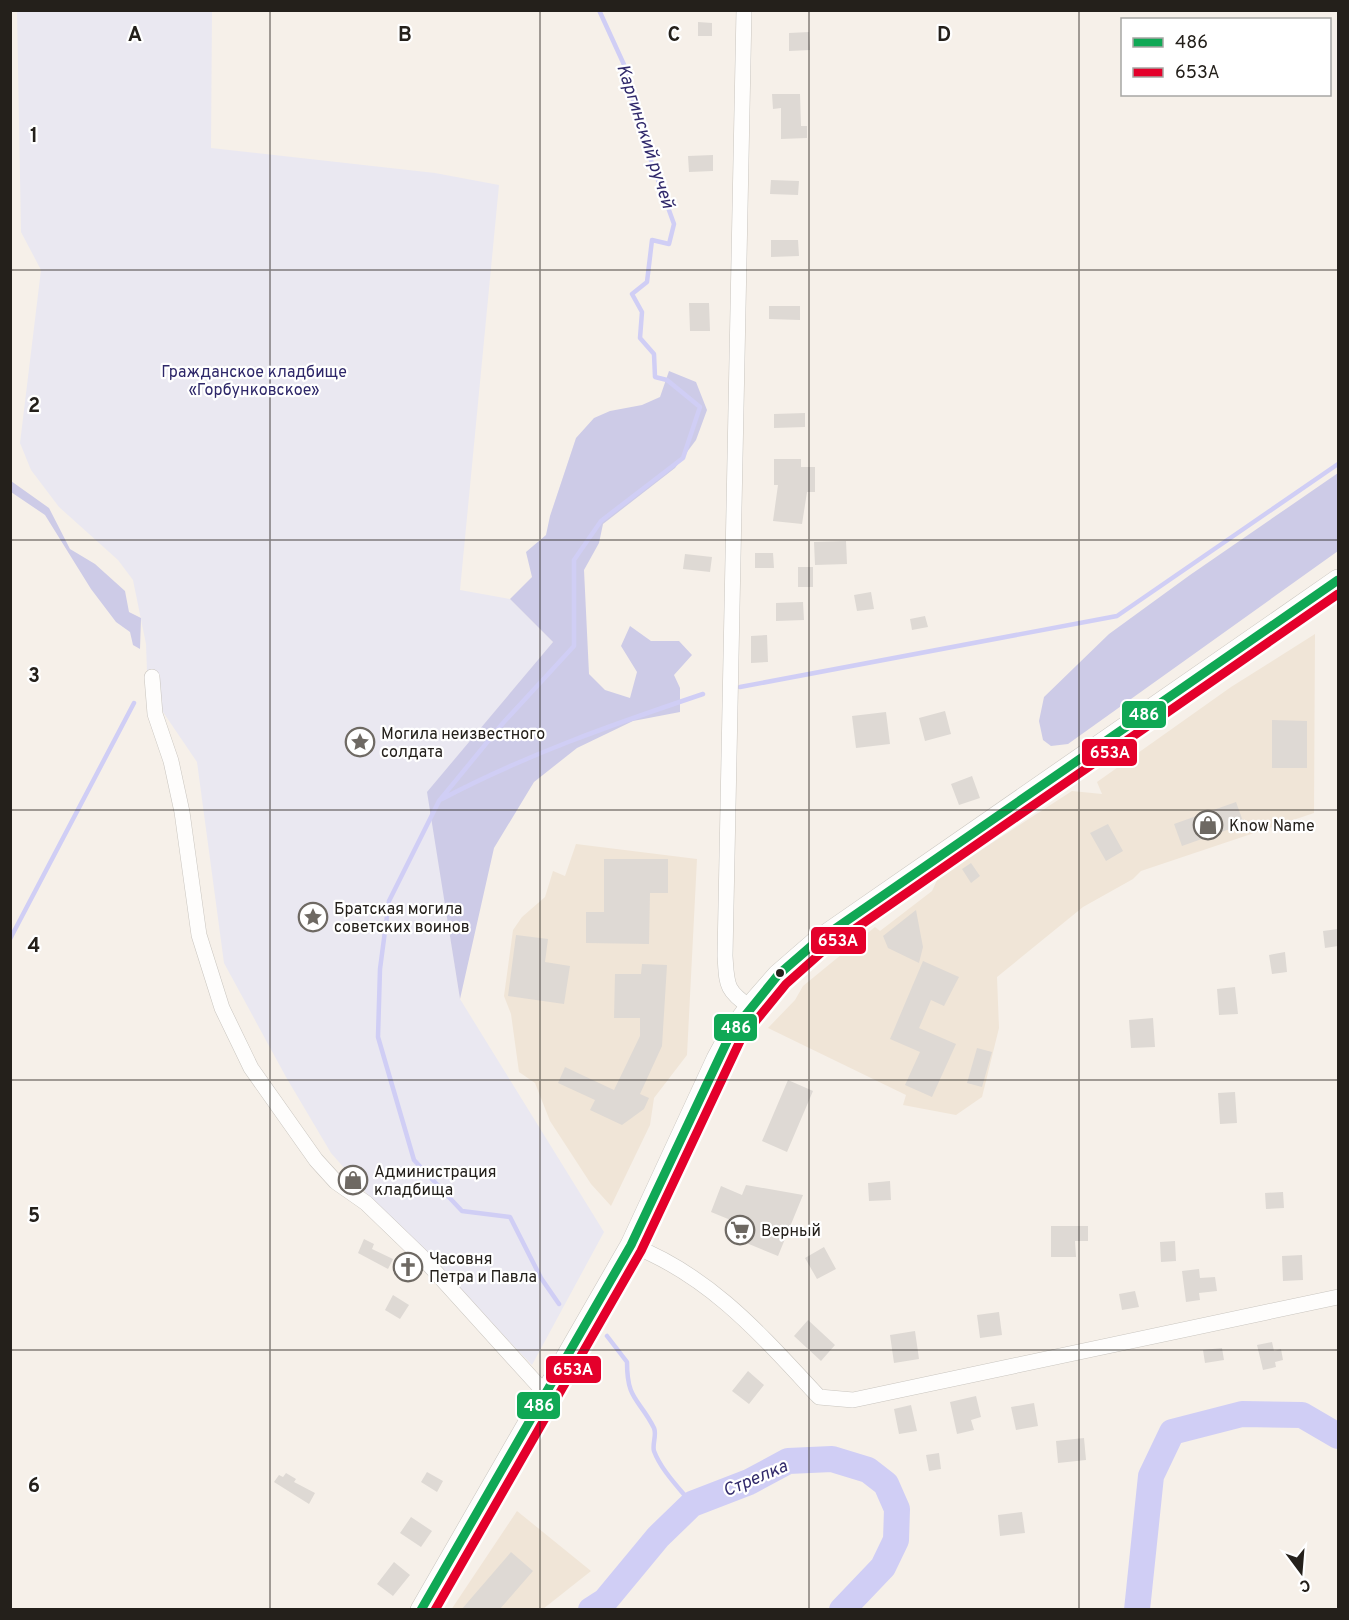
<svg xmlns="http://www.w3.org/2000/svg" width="1349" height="1620" font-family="Overpass,sans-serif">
<rect width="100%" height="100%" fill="#f6f0e9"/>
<!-- built -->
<path fill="#f0e5d7" d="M1315 634 1314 813 1141 871 1133 879 1083 907 997 977 999 1028 982 1097 956 1115 903 1105 906 1095 768 1028 795 1000 803 986 875 927 880 931 932 891 938 878 1072 791 1102 794 1097 782 1231 687Z
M576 844 697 859 687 1055 654 1098 650 1125 611 1206 591 1184 550 1121 535 1083 519 1072 511 1014 504 996 513 930 522 917 545 897 553 871 565 876Z
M517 1511 591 1571 543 1609 451 1610Z"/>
<!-- green -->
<path fill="#eae8f1" d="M17 11H212L211 148 435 173 499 185 460 590 510 599 553 642 428 792 460 999 604 1232 532 1365 382 1211 331 1153 286 1077 224 963 197 762 163 712 147 671 146 644 133 580 118 560 59 507 31 470 20 443 41 270 21 232Z"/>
<!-- forest -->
<path fill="#cdcbe7" d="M669 371 696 382 707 410 696 440 675 468 603 524 599 543 584 570 589 674 605 690 630 698 637 672 621 646 630 626 651 641H679L692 655 674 675 680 688V712L633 721 577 748 534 782 494 848 460 999 427 792 553 642 510 599 532 577 526 552 546 535 550 516 576 438 594 418 610 411 642 405 660 397Z
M1338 473V551L1068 744 1051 746 1043 740 1039 721 1044 697 1109 634 1190 575Z
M11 481 49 508 70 549 95 564 125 591 129 612 141 618 140 649 133 645 130 632 116 622 91 589 45 515 11 492Z"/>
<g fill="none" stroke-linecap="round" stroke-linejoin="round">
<!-- stream -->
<path stroke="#d0cef5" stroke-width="4.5" d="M740 687 1117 616 1338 464
M442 799C525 755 614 724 703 694
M10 939 134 703
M559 1304 541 1278 510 1217 462 1211 414 1160 378 1037 380 969 389 901 439 801 503 723 574 646V560L601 521 683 458 700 407 667 380 655 377 654 354 640 338 642 312 632 294 647 282 652 240 669 244 674 224 640 130 626 69 599 10
M607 1336 627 1362C627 1401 639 1398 654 1428 657 1435 652 1444 654 1451 661 1470 679 1488 692 1504"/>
<!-- river -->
<path stroke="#d0cef5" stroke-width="26" d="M591 1610 605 1601 658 1537 692 1504 749 1482 788 1461 832 1459 868 1470 886 1484 897 1509 896 1540 883 1567 842 1610
M1137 1610 1151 1476 1172 1432 1242 1414 1302 1415 1338 1436"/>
</g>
<!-- building -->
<path fill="#ded9d4" d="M698 22 712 23V36H698Z
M809 32 810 50 789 51V33Z
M772 94H800L801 126H807V138L781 139V108L773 109Z
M713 155V171L689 172 688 156Z
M771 180 799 181 798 195 770 194Z
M771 240H798L799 256 771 257Z
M689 303H709L710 331H690Z
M769 306H800V320L769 319Z
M805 413V427L774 428V414Z
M774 459H801V467H815V492H807L802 524 773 521 778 485H774Z
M846 541 847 564 815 565 814 542Z
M755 553H773L774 568H755Z
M685 554 712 557 710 572 683 569Z
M798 567H813V587H798Z
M871 592 874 609 857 611 854 595Z
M803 602 804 620 776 621V603Z
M925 616 928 627 912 630 910 619Z
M767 635 768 662 751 663V636Z
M945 711 951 734 925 741 919 718Z
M886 712 890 744 856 748 852 716Z
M1272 720 1307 721V768H1272Z
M972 776 980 798 959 805 951 784Z
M1236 802 1244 824 1182 846 1174 824Z
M1108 824 1123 851 1106 861 1090 833Z
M604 859H668V893H650L649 944 586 943V912H604Z
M971 863 980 876 971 883 962 869Z
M916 910 923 947 919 963 888 948 883 936Z
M1338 929V946L1325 948 1323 931Z
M516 935 548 939 545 962 570 966 564 1004 508 996Z
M1285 952 1287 972 1272 974 1269 955Z
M923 961 959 977 944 1006 931 1000 919 1028 956 1044 932 1097 905 1085 920 1052 890 1039Z
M642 964 667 965 662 1046 640 1094 649 1098 644 1109 622 1125 590 1110 595 1100 558 1083 565 1067 614 1090 640 1036V1018H614L615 974H641Z
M1235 987 1238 1014 1219 1015 1217 989Z
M1153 1018 1155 1047 1131 1048 1129 1020Z
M977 1048 992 1052 982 1087 967 1083Z
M788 1080 813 1091 787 1152 762 1141Z
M1235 1092 1237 1123 1220 1124 1218 1093Z
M890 1181 891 1200 869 1201 868 1183Z
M746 1185 803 1195 778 1256 727 1235 733 1221 711 1212 721 1186 742 1195Z
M1283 1192 1284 1208 1266 1209 1265 1193Z
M1051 1226H1088V1241H1075L1076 1257H1051Z
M364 1239 374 1244 372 1249 393 1259 388 1269 358 1253Z
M1175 1241 1176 1261 1161 1262 1160 1242Z
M824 1247 836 1269 817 1279 805 1258Z
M1302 1255 1303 1280 1283 1281 1282 1256Z
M405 1259H410L416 1264V1270L411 1274H405L397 1267Z
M1199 1269 1200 1278 1215 1277 1217 1291 1199 1293 1200 1300 1186 1302 1182 1271Z
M1135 1291 1139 1307 1122 1310 1119 1294Z
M393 1295 409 1305 400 1319 385 1310Z
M999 1312 1002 1335 980 1338 977 1315Z
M808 1320 835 1345 821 1361 794 1336Z
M915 1331 919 1359 894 1363 890 1335Z
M1272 1342 1274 1351 1281 1349 1283 1360 1275 1362 1276 1367 1263 1370 1257 1345Z
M1222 1348 1224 1360 1205 1363 1203 1350Z
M748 1371 764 1385 749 1404 732 1391Z
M976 1396 981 1417 971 1420 974 1430 957 1434 950 1402Z
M1034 1403 1038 1426 1016 1430 1011 1407Z
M911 1405 917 1431 899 1434 894 1409Z
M1084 1438 1086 1460 1058 1463 1056 1441Z
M939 1453 941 1469 929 1471 926 1455Z
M427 1472 443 1481 437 1492 421 1482Z
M286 1473 296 1479 294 1482 315 1493 309 1504 274 1482 279 1475 283 1477Z
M1022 1512 1025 1533 1000 1536 998 1515Z
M411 1517 432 1531 421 1547 400 1533Z
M511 1552 533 1571 499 1610H461Z
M394 1562 410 1575 393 1596 377 1584Z"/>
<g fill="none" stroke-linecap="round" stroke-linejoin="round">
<!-- minor casing -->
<g stroke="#c9c5bf" stroke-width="16">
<path id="minor" d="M744 10 725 956C727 984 725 990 750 1007
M152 677 155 714 171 761 182 812 199 935 222 1008 251 1068 316 1160 336 1182 366 1203 422 1257 546 1394
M631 1245C711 1276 762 1336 819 1397L853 1400 1338 1297"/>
</g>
<!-- secondary casing -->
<g stroke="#c9c5bf" stroke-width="22">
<path id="secondary" d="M421 1610 631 1245 717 1059 731 1033 750 1007 778 975 816 942 1338 580"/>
</g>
<!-- minor -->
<use href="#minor" stroke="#fefdfc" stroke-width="15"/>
<!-- secondary -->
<use href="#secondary" stroke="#fefdfc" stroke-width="21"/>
<!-- bus-1 casing -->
<g stroke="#fff" stroke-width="14">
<path id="bus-1" d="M421 1610 631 1245 731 1033 778 975 816 942 1338 580"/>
</g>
<!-- bus-2 casing -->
<g stroke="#fff" stroke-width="14">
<path id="bus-2" d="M435 1610 641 1251 741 1039 786 984 823 951 1338 594"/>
</g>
<!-- bus-1 -->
<use href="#bus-1" stroke="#10a855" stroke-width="9"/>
<!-- bus-2 -->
<use href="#bus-2" stroke="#e4002b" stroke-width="9"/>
</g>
<!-- grid -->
<path fill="none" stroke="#24201b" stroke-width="1.5" stroke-opacity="0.55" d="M270 10V1610M540 10V1610M809 10V1610M1079 10V1610M10 270H1338M10 540H1338M10 810H1338M10 1080H1338M10 1350H1338"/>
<!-- icons -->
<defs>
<g id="sight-ring" transform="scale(1.5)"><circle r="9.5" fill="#fff" stroke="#6e6963" stroke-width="1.5"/><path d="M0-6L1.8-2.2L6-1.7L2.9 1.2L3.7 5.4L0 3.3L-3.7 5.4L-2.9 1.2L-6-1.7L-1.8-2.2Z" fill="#6e6963"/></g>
<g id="shop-ring" transform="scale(1.5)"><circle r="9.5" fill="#fff" stroke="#6e6963" stroke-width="1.5"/><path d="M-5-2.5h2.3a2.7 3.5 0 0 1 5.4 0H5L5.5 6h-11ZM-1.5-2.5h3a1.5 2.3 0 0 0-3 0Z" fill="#6e6963"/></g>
<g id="supermarket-ring" transform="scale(1.5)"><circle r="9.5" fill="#fff" stroke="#6e6963" stroke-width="1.5"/><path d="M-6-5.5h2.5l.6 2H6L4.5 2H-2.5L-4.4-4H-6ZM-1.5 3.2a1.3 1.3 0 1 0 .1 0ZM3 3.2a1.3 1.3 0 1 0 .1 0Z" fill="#6e6963"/></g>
<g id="church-ring" transform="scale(1.5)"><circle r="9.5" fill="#fff" stroke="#6e6963" stroke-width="1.5"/><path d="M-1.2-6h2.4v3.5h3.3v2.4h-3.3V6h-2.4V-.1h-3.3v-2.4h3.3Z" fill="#6e6963"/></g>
</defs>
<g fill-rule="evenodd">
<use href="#sight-ring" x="360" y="742"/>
<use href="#shop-ring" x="1208" y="825"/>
<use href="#sight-ring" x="313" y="917"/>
<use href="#shop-ring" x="353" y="1180"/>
<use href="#supermarket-ring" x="740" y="1230"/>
<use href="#church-ring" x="408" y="1267"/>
</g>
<!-- markers -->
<circle fill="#24201b" stroke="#fff" stroke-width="2" cx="780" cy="973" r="5"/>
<g text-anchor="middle" stroke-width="4.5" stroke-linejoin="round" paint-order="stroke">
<!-- park labels -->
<g font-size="16" fill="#2e2769" stroke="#fff">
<text x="254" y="377">Гражданское кладбище<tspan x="254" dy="18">«Горбунковское»</tspan></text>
</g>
<!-- poi labels -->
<g font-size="16" fill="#24201b" stroke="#fff" text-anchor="start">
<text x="381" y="739">Могила неизвестного<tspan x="381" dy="18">солдата</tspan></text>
<text x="1229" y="831">Know Name</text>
<text x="334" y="914">Братская могила<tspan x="334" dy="18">советских воинов</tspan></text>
<text x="374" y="1177">Администрация<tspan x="374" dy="18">кладбища</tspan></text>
<text x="761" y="1236">Верный</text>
<text x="429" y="1264">Часовня<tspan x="429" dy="18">Петра и Павла</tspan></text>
</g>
<!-- water labels -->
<g font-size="18" font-style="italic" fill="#30296b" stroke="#fff">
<text transform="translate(646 136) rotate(72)" y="6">Каргинский ручей</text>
<text transform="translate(755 1478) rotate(-23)" y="6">Стрелка</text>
</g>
</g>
<g font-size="20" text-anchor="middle" font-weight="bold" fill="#24201b" stroke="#fff" stroke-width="4.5" stroke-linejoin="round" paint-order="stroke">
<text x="135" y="41">A</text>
<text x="405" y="41">B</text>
<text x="674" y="41">C</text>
<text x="944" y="41">D</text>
<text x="34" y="142">1</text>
<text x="34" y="412">2</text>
<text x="34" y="682">3</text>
<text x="34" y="952">4</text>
<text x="34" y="1222">5</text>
<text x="34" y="1492">6</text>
</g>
<g stroke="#fff" stroke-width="2">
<rect x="1121" y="700" width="46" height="29" rx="6" fill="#10a855"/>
<rect x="1081" y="738" width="57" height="29" rx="6" fill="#e4002b"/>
<rect x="810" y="926" width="57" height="29" rx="6" fill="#e4002b"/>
<rect x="713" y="1013" width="45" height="29" rx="6" fill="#10a855"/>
<rect x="545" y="1355" width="57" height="29" rx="6" fill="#e4002b"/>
<rect x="516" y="1391" width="45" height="29" rx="6" fill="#10a855"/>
</g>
<g font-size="16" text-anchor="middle" font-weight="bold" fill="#fff">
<text x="1144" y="720">486</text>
<text x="1110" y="758">653А</text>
<text x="838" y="946">653А</text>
<text x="736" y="1033">486</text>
<text x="573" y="1375">653А</text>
<text x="539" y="1411">486</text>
</g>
<!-- border -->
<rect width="1349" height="1620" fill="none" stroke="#24201b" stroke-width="24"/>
<!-- legend -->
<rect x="1121" y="18" width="210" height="78" fill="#ffffff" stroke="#a7a6a4" stroke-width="1.5"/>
<rect x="1133" y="38" width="30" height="9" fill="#10a855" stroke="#a7a6a4" stroke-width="1.5"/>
<text x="1175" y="48" font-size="18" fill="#24201b">486</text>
<rect x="1133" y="68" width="30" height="9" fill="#e4002b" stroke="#a7a6a4" stroke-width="1.5"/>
<text x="1175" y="78" font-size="18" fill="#24201b">653А</text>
<!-- north arrow -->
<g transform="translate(1301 1572) rotate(164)" stroke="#ffffff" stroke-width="4.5" paint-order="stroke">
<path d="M0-4.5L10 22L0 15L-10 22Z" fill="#24201b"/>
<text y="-9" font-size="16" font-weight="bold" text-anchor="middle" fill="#24201b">С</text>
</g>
</svg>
